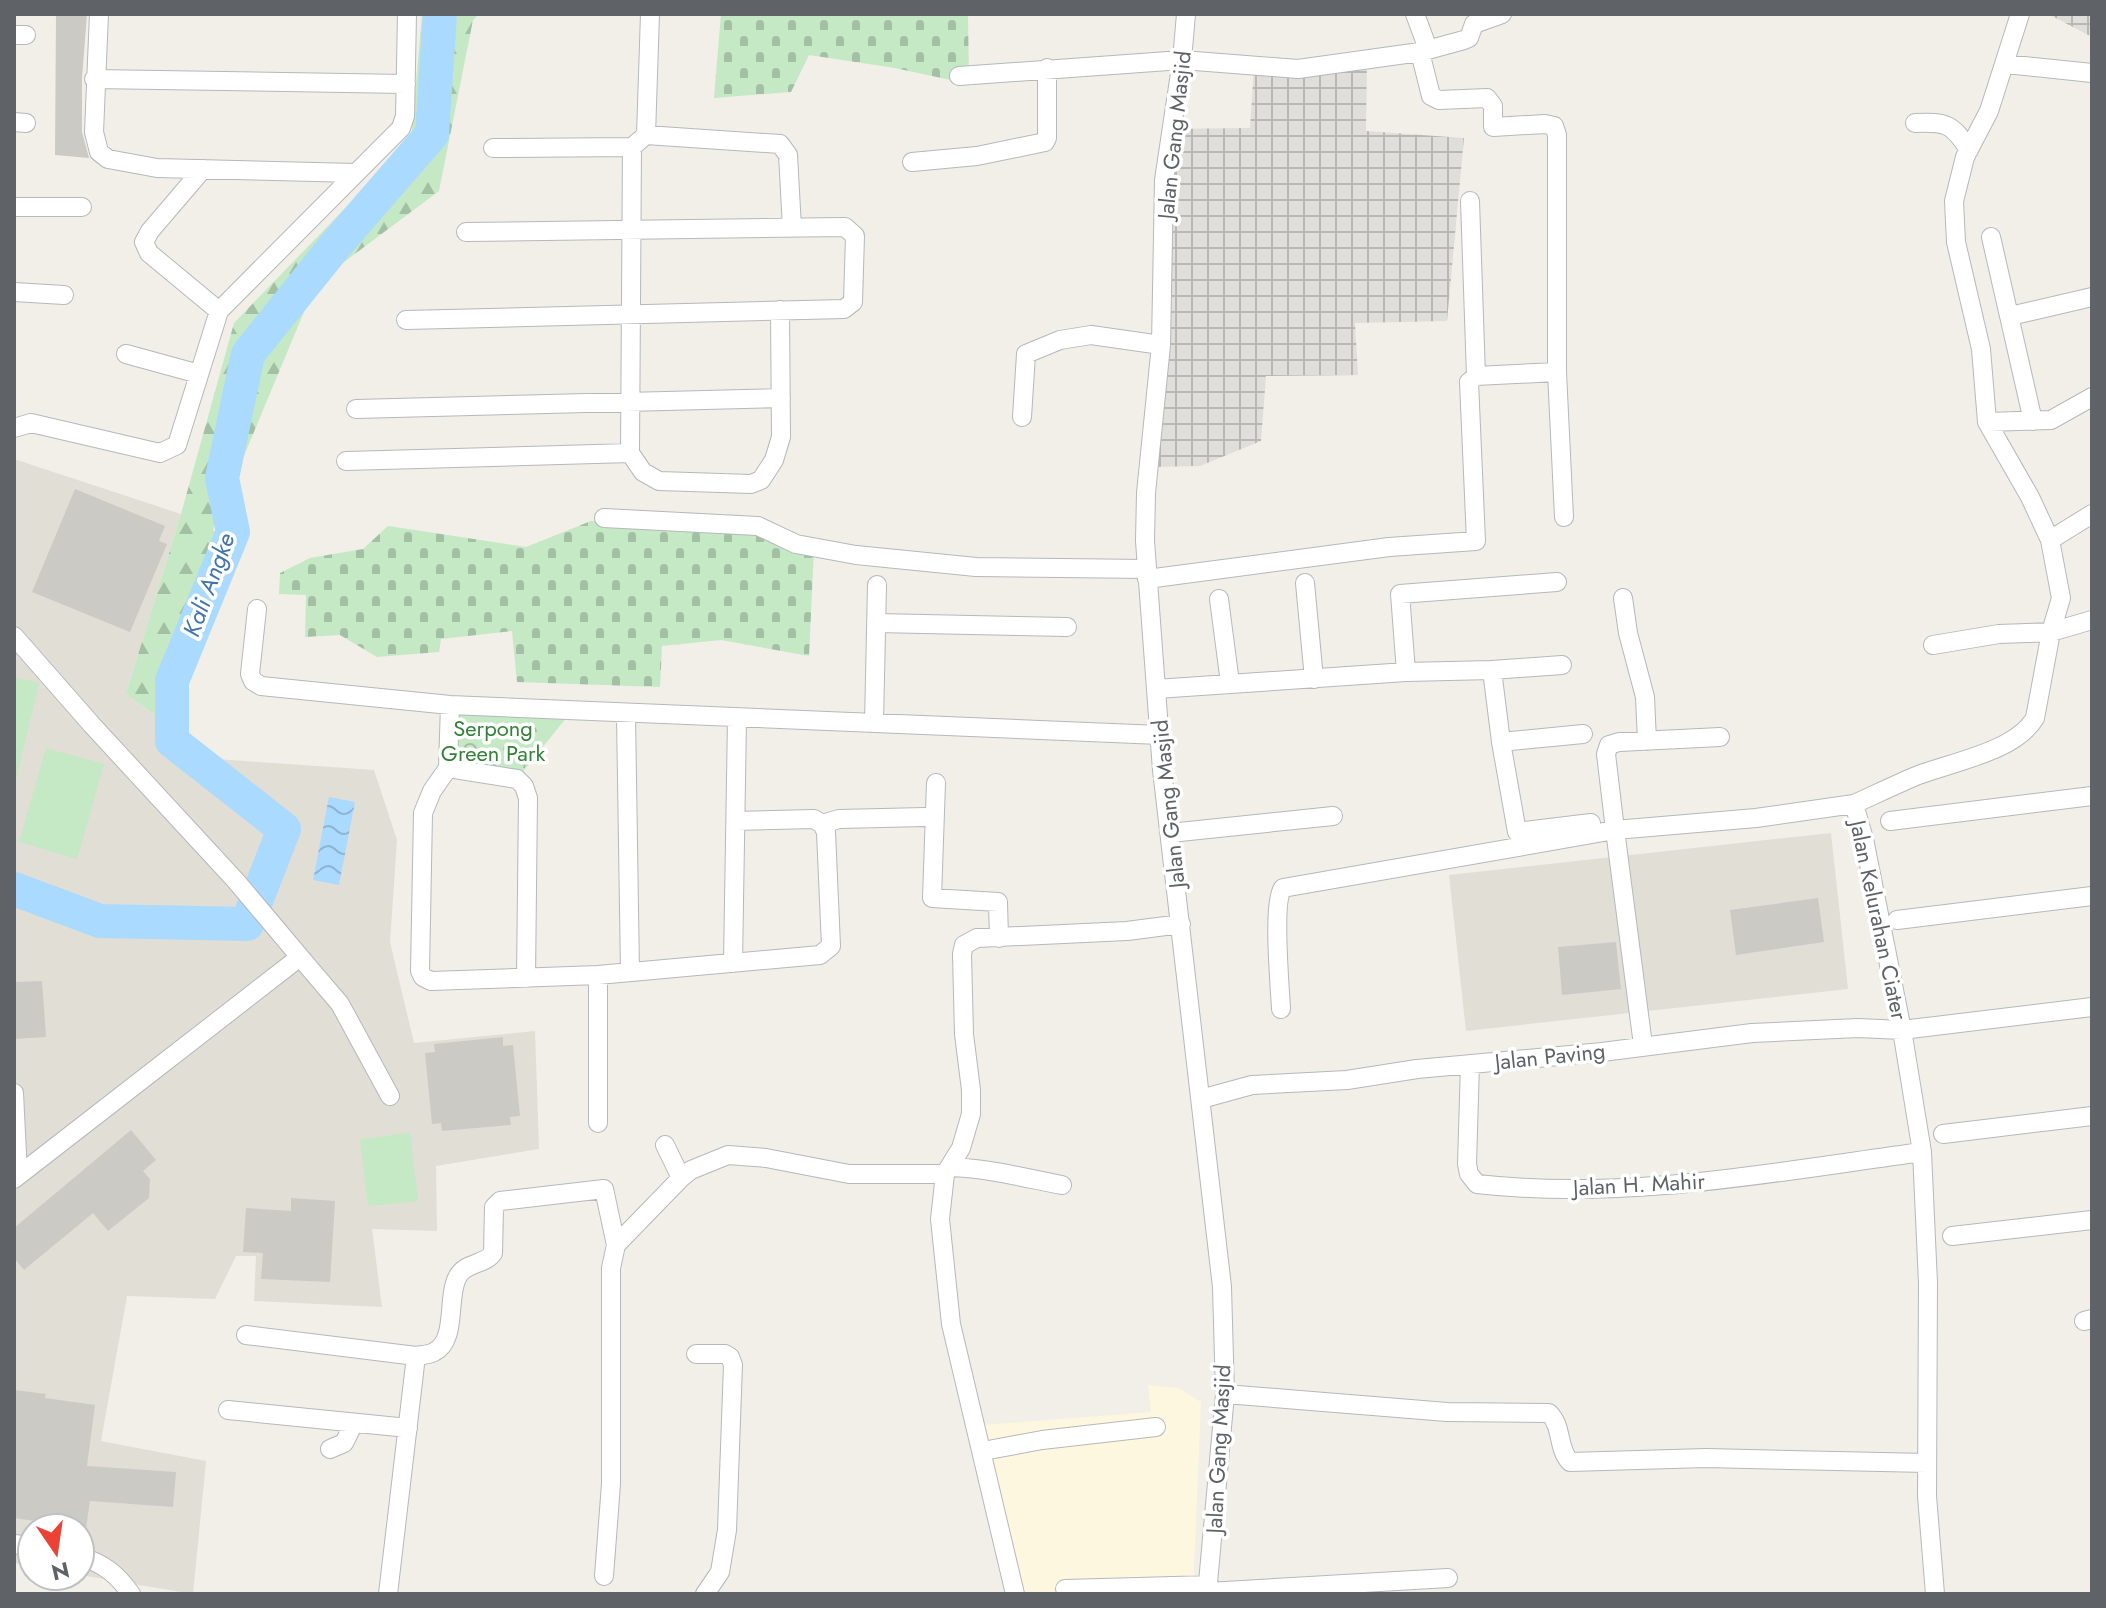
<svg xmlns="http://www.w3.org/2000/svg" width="2106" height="1608" font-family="Jost,sans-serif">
<defs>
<pattern id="industrial-grid" width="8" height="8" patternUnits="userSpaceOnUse" patternTransform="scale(2)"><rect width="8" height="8" fill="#e0deda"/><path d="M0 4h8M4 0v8" fill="none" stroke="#b9b8b5"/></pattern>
<pattern id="forest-firs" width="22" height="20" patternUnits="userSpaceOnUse" patternTransform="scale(2)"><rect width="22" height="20" fill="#c5e8c5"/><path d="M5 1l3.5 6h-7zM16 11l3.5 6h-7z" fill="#a3c0a4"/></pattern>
<pattern id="cemetery-stones" width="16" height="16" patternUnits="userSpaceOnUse" patternTransform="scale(2)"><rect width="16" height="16" fill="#c5e8c5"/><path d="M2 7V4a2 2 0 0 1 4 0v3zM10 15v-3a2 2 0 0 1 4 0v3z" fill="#a3c0a4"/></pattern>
<pattern id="park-crowns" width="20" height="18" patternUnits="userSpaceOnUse" patternTransform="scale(2)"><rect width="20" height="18" fill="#c5e8c5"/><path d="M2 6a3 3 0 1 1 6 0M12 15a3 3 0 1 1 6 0" fill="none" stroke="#a3c0a4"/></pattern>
<pattern id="water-waves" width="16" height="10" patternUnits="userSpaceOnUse" patternTransform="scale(2)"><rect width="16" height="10" fill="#aadaff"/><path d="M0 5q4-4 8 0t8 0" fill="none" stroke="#8eb4d2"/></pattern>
</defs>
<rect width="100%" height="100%" fill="#f1efe8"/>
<!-- commercial -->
<path fill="#fef7e0" d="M1148 1385 1178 1388 1201 1402 1193 1593 1019 1594 971 1426 1151 1412Z"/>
<!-- industrial -->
<path fill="url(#industrial-grid)" d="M2048 14H2092V37Z
M1367 61 1366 131 1464 138 1447 321 1355 323 1358 375 1266 376 1261 441 1200 466 1153 467 1162 129 1250 128 1254 66Z"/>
<!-- education -->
<path fill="#e1ded6" d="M14 459 181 514 126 694 216 759 374 770 397 840 390 942 414 1043 535 1031 539 1149 436 1166 437 1231 372 1229 382 1307 254 1301 256 1256H236L215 1299 127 1296 101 1441 206 1461 193 1594 80 1575V1528H32V1566L14 1563Z
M1831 833 1848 989 1466 1031 1449 875Z"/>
<!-- green -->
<path fill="#c5e8c5" d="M14 677 39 683 14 788Z
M46 748 104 764 77 859 19 842Z
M410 1133 418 1201 368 1206 360 1139Z"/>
<!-- forest -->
<path fill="url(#forest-firs)" d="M422 14H479L473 20 439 191 316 283 213 530 240 548 172 727 126 694 181 514 234 323 411 140Z"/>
<!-- cemetery -->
<path fill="url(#cemetery-stones)" d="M721 14H968L969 84 895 68 809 55 791 92 714 98Z
M591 521 764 526 779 534 793 531 814 550 809 656 721 640 662 646 660 687 517 682 512 631 441 639 439 652 377 657 340 635 305 637 306 595 279 594 280 573 310 558 363 549 388 526 526 547Z"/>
<!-- park -->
<path fill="url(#park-crowns)" d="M450 705 571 712 517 779 448 768Z"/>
<!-- water -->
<path fill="url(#water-waves)" d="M329 797 355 802 339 885 313 880Z"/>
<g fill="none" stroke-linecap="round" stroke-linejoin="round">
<!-- river -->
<path stroke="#aadaff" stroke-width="34" d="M14 889 100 921 247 924 284 829 172 741V681L233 532 222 478 248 354 334 247 432 134 440 14"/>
</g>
<!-- building -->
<path fill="#cccac5" d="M56 14H87L82 78V132L89 158 55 155Z
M75 489 165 526 159 541 167 544 130 632 32 592Z
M1818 898 1824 942 1736 955 1730 910Z
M1616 942 1621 989 1562 995 1558 947Z
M42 981 46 1037 14 1039V982Z
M503 1037V1046L513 1045 520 1116 510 1117 511 1125 442 1131 441 1123 432 1124 425 1053 435 1052 434 1044Z
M131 1130 156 1160 143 1171 150 1179 149 1198 108 1231 93 1213 24 1270 14 1258V1228Z
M291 1198 335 1201 330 1282 261 1279 263 1253 243 1252 246 1208 291 1211Z
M14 1390 46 1394 45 1398 95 1405 87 1466 176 1472 173 1507 90 1501 86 1528 14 1518Z"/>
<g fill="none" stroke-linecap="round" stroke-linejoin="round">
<!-- minor casing -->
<g stroke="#b5b8bc" stroke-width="20">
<path id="minor" d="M99 14 94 132 99 152 108 159 157 168 356 173
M650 14 646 135 632 147 630 453 643 472 659 481 751 484 761 480 774 460 781 437 780 310
M1186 14 1182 60 1164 180 1161 345 1146 493 1145 541 1162 770 1222 1287 1225 1394 1207 1594
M1415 14 1428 49
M14 35H26
M1420 52 1431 96 1439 100 1487 98 1493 106V127L1545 124 1554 126 1557 135V372L1564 517
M2006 64 2092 73
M959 76 1182 60 1298 69 1420 52 1464 40 1469 38 1474 24 1502 14
M94 79 406 84
M14 122 26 123
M1915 123C1946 122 1952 123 1969 150
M646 135 780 144 788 155 792 228
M493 148 632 147
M912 162 977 156 1045 142 1047 138V68
M203 169 150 231 144 242 149 253 219 311
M14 207H82
M1991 237 2033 421
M14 292 64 295
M2010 316 2092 297
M406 320 844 309 853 302 855 236 845 227 466 232
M126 354 199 374
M1476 376 1557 372
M356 409 781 398
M1022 417 1026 354 1060 340 1091 335 1161 345
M1987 422 2051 420 2092 397
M14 428 31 423 160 453 177 445 219 311 401 128 405 116 407 14
M346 461 630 453
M604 518 758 526 796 544 856 555 976 567 1147 569
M2050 540 2092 514
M1147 579 1389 547 1476 541 1469 382 1476 376 1470 201
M1305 583 1314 679
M1623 598 1628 633 1645 697 1647 741
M1219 599 1230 683
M257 609 250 674 253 681 261 686 450 705 1160 735
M876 623 1067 627
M14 636 92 725 236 881 300 957 14 1179
M1933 645 1999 634 2051 632 2092 620
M1492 670 1501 742 1517 832 1591 823
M1406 672 1400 594 1557 582
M1156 689 1406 672 1492 670 1562 665
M450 705 448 768 432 791 423 813 420 971 423 977 431 981 598 975 820 955 831 946 826 832 822 824 814 819 736 821
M626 715 630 972
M874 723 877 585
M1501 742 1583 734
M448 768 517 779 524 786 528 798 526 978
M936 783 932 898 998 902 999 938
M1890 821 2092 796
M822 824 839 819 925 817
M1170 833 1333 816
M1897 920 2092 896
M300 957 340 1004 390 1096
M733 963 737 719
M598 975V1123
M1281 1009C1280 987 1272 902 1283 888L1615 830 1606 754 1609 745 1619 742 1720 737
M1643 1045 1615 830 1756 818 1854 804
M1470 1064 1467 1164 1469 1174 1477 1184C1626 1201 1775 1172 1922 1152
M14 1093 18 1175
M1201 1099 1252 1085 1347 1080 1417 1069 1602 1052 1752 1033 1858 1028 1902 1030 2092 1007
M1943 1134 2092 1116
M950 1167C987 1168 1025 1178 1062 1185
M681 1178 691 1170 728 1155 766 1158 849 1174H945
M1952 1236 2092 1220
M2084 1321 2092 1319
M246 1335 416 1356C421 1355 429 1355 434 1352 458 1340 446 1297 458 1276 466 1262 485 1265 493 1253L494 1207 500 1201 604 1189 616 1245
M696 1354H725L730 1357 733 1365 727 1530 720 1572 705 1594
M1225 1394 1447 1412 1549 1413C1563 1427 1557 1448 1570 1462L1706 1458 1927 1463
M228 1410 408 1428
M330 1449 344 1443 354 1423
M983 1451 1042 1440 1156 1427
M14 1544 32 1546
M80 1556C104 1564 117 1574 131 1594
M604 1576 611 1484V1268L616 1245 681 1178 665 1145
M1065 1589 1209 1585
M1208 1592 1448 1578
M388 1594 416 1356
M1015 1594 951 1324 940 1219 945 1174 961 1148 971 1114V1090L964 1034 962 954 964 945 977 938 1127 931 1181 924
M1935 1594 1927 1496 1928 1283 1922 1152 1902 1030 1864 839 1854 804C1874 795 1895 785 1916 776 1951 762 2015 752 2035 718L2051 632 2061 598 2050 540 2030 497 1987 422 1981 349 1956 242 1954 201 1965 157 1989 111 2020 14"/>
</g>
<!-- minor -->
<use href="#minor" stroke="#fff" stroke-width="18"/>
</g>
<g text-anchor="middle" stroke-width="7" stroke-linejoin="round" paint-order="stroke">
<!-- street labels -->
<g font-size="22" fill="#5f6368" stroke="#fff">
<text transform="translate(1174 135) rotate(-84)" y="8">Jalan Gang Masjid</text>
<text transform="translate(1168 804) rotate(-96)" y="8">Jalan Gang Masjid</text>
<text transform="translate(1879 920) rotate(78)" y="8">Jalan Kelurahan Ciater</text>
<text transform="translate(1550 1056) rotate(-6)" y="8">Jalan Paving</text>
<text transform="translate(1639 1184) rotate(-3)" y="8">Jalan H. Mahir</text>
<text transform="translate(1218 1449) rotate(-87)" y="8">Jalan Gang Masjid</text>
</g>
<!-- park labels -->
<g font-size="22" fill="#348238" stroke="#fff">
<text x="493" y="736">Serpong<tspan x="493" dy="25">Green Park</tspan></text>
</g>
<!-- water labels -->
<g font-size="24" font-style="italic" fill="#4174aa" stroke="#fff">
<text transform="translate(209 585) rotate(-70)" y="8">Kali Angke</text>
</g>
</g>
<!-- border -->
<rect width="2106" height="1608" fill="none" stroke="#5f6368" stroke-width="32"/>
<!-- north arrow -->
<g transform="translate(56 1552) rotate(167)"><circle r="38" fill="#ffffff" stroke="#bfc1c3" stroke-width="2"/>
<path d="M0-6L14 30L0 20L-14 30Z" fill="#ea4335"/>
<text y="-12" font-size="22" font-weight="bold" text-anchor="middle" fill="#5f6368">N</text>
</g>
</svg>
